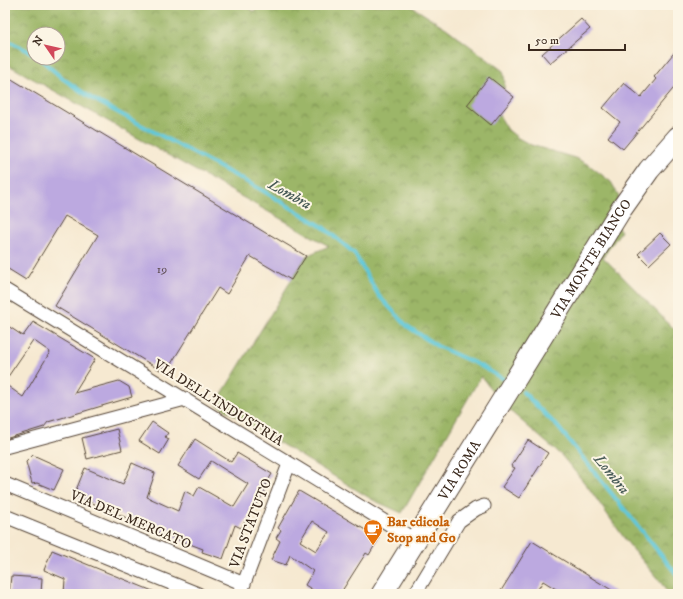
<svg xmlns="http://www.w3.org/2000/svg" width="683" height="599" font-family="'IM FELL DW Pica',serif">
<defs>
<pattern id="forest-crowns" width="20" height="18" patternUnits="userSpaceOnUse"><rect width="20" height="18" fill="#9cb668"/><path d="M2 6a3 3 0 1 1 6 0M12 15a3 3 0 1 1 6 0" fill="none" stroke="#809455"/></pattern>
</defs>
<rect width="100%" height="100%" fill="#fcf5e5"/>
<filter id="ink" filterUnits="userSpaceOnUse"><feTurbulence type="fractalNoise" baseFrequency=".025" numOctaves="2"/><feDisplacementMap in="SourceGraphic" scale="8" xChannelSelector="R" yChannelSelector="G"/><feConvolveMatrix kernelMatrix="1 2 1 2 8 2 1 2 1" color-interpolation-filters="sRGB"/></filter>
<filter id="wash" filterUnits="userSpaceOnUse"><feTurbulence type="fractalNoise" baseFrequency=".012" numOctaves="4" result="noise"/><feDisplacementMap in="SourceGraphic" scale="16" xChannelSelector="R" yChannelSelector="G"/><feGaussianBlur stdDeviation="0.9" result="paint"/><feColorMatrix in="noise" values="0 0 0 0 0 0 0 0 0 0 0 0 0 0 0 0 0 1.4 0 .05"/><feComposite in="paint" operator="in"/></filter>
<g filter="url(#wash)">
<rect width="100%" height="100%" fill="#f6e9d1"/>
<!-- forest -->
<path fill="url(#forest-crowns)" stroke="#6c7043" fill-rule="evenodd" d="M5 5H244L253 11 264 5H409L446 28 503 71C508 85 501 98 497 112L508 130 518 138 531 145 575 158 589 165 611 182 619 196 608 217 621 231 603 257 678 333V594H668L662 584 627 542 588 487 562 456 501 403 481 376 402 513 373 500 216 404 306 256 329 246 5 63ZM34 34H58V58H34Z"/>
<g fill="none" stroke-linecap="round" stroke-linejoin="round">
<!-- stream -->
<path stroke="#5fc8da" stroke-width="4" d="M5 39 34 54
M39 58 62 78 91 98 260 189 323 227 354 253 379 296 407 326 437 346 479 365 503 379
M523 392 558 427 678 576"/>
</g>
<g id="blocks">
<!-- building -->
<path fill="#bca9e0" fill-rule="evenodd" d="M581 19 590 29 550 63 542 54Z
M678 48V83L623 149 608 137 620 122 603 108 624 83 641 97 656 79 654 77Z
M5 75 269 235V234L306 256 291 280 250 256 227 294 218 288 169 367 164 364 160 370 55 306 98 235 65 216 26 280 5 267Z
M489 77 514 97 491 125 467 105Z
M660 233 671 244 649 265 638 254Z
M33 322 95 359 74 393 119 381 129 387 132 397 48 422 44 427 5 439V384L23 397 50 352 33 340 5 381V324L23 336Z
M152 422 168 433 165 437 169 439 160 454 139 441Z
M117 429 122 450 87 459 82 438Z
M195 439 231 462 237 453 272 474 263 489 265 491 241 528 235 525 223 559 202 552 203 549 158 532 157 533 136 524V522L74 495 85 468 123 484 132 463 155 473 147 497 178 511 185 491 194 496 199 487 234 507 248 484 211 461 199 479 178 466Z
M528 440 548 453 519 498 502 487 515 468 511 466Z
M33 455 64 469 54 490 37 483 32 484 26 462Z
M299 491 379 538 369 555 366 553 340 594H319L305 585 313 571 290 555 286 565 271 560 280 541 276 538 281 530 278 528ZM312 521 329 532 316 551 300 541Z
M532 541 618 594H564L543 581 535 594H499Z
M52 550 160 594H64L65 579 44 570Z
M11 576 42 578 41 594H9Z"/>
</g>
</g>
<g filter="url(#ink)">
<use href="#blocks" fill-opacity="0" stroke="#574739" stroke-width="1"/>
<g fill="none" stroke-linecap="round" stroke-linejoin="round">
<!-- minor casing -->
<g stroke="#574739" stroke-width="15">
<path id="minor" d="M5 290 415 540
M5 447 185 399
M5 484 244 584
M5 516 198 594
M240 594 289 464
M415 594 459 521 476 509 484 506"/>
</g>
<!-- primary casing -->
<g stroke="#574739" stroke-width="23">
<g id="primary">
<path id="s1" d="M382 594 620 211 649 170 678 137"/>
</g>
</g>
<!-- minor -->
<use href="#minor" stroke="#fff" stroke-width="13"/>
<!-- primary -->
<use href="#primary" stroke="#fff" stroke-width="21"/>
</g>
</g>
<!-- icons -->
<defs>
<g id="cafe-pin" transform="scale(1)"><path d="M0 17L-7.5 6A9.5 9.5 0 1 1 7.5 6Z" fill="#e8710a" stroke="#fcf5e5"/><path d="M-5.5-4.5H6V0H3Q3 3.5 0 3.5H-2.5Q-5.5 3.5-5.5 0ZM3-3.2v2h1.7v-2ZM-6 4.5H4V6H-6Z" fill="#fff"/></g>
</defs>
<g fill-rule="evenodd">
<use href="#cafe-pin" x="373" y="529"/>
</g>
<g text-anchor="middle" stroke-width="4" stroke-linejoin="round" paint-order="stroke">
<!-- number labels -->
<g font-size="12" fill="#5b4a4e">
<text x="162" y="273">19</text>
</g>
<!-- street labels -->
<g font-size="14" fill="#3b2a1e" stroke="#fcf5e5">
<text dy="5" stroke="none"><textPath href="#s1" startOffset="395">VIA MONTE BIANCO</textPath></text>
<text transform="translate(219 402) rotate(32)" y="5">VIA DELL'INDUSTRIA</text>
<text dy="5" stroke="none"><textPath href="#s1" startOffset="146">VIA ROMA</textPath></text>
<text transform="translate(131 519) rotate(23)" y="5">VIA DEL MERCATO</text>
<text transform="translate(250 523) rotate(-69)" y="5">VIA STATUTO</text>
</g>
<!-- food labels -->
<g font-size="14" font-weight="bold" fill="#c56008" stroke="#fcf5e5" text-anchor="start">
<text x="387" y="526">Bar edicola<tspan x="387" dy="16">Stop and Go</tspan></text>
</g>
<!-- water labels -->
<g font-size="15" font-style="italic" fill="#465956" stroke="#fcf5e5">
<text transform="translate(290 194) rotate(29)" y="5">Lombra</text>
<text transform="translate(612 474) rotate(51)" y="5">Lombra</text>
</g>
</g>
<!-- margin -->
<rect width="683" height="599" fill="none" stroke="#fcf5e5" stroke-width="20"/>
<!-- north arrow -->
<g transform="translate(46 46) rotate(304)"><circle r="19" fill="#fcf5e5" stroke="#afa495"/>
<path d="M0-3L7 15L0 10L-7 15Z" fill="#d1495b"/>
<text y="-6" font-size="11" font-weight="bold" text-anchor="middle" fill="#3b2a1e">N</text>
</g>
<!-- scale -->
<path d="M529 44v6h96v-6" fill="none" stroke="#3b2a1e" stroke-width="2"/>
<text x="535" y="44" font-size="12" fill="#3b2a1e" stroke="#fcf5e5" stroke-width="3" paint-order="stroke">50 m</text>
</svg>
